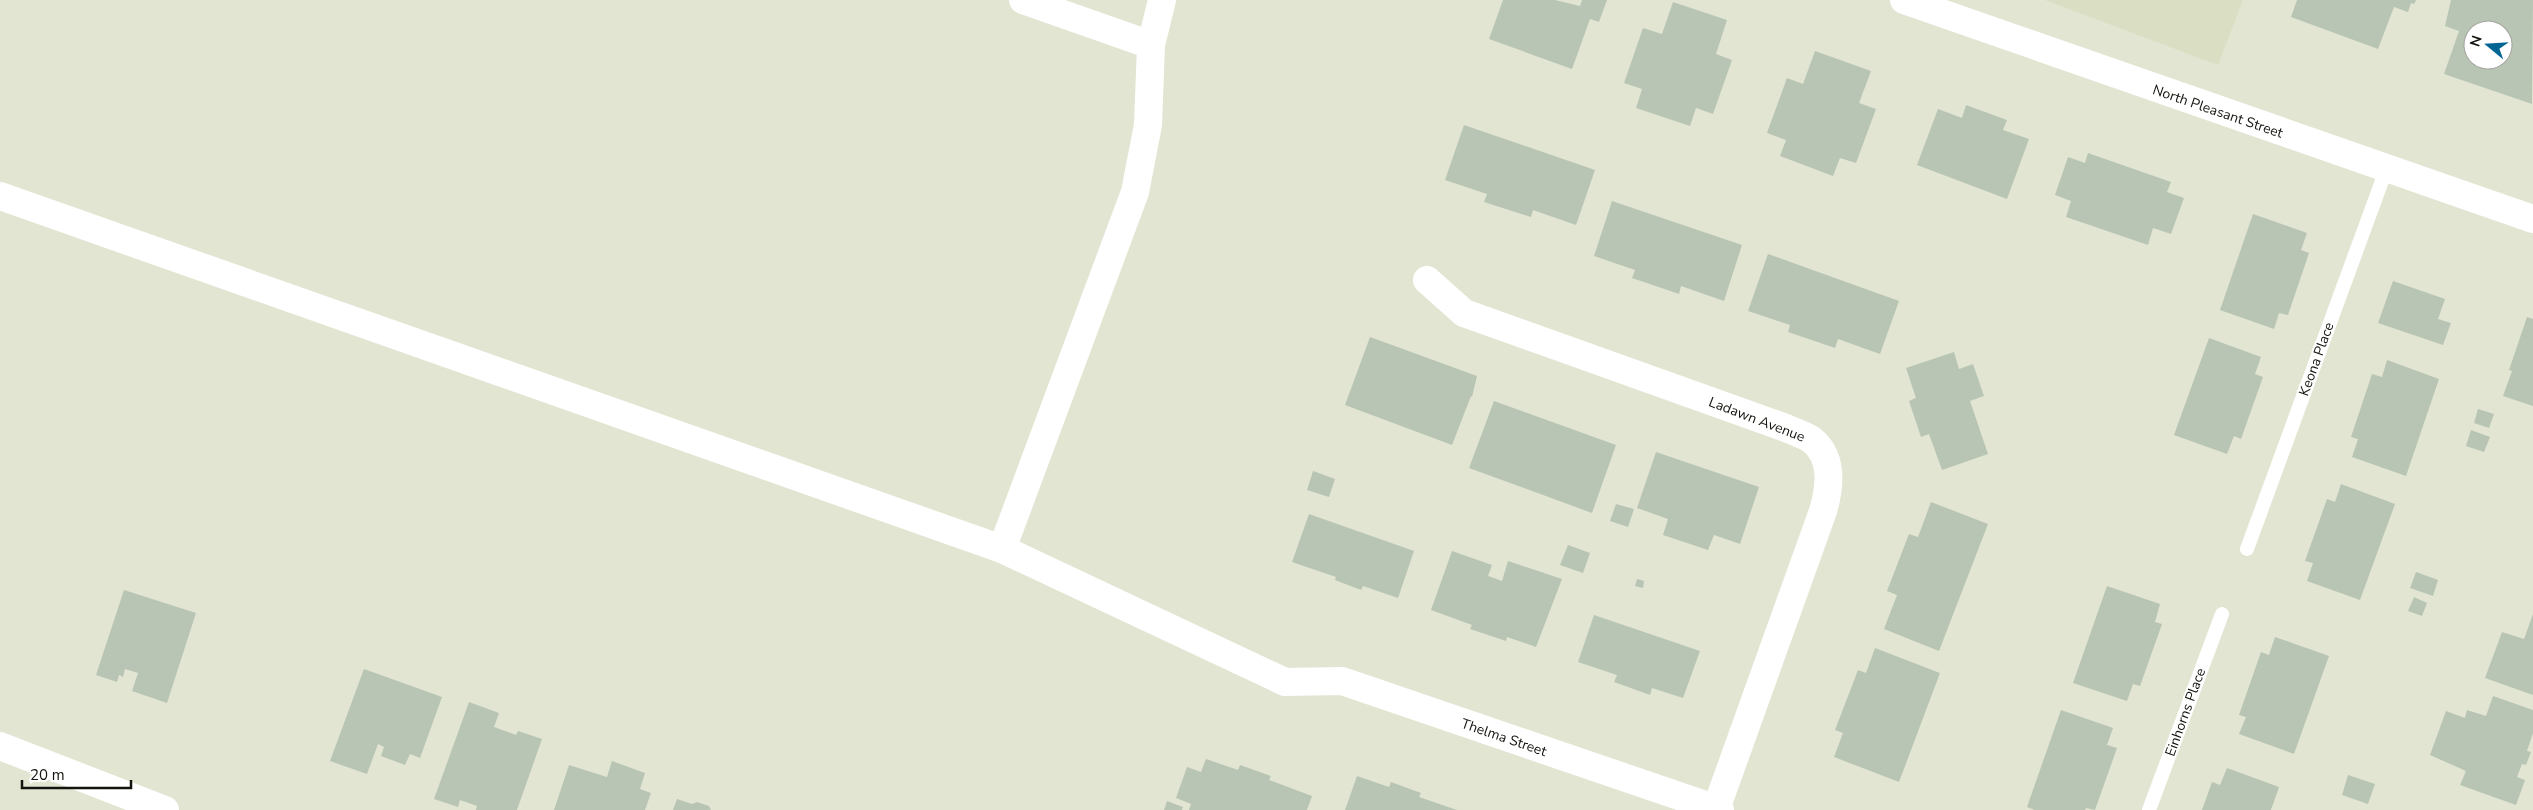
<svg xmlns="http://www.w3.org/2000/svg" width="2533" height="810" font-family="'Nunito Sans',sans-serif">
<rect width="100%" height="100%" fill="#e2e5d1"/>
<!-- built -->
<path fill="#dadec2" d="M2045 0H2243L2218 65Z"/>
<!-- building -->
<path fill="#b8c5b4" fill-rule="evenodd" d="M1503 0H1555L1580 6 1582 0H1607L1599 22 1590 19 1572 69 1489 39Z
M2297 0H2416L2414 4 2411 3 2408 12 2394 7 2378 49 2291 17Z
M2451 0H2533L2532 104 2444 74 2459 31 2445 26ZM2473 30H2503V60H2473Z
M1673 2 1727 20 1716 54 1732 60 1713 114 1696 108 1690 126 1636 108 1642 89 1624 83 1643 28 1662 34Z
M1815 51 1871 71 1859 103 1876 109 1856 163 1840 158 1833 176 1780 156 1786 140 1767 133 1787 78 1803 84Z
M1966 105 2007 120 2003 130 2029 139 2007 199 1917 165 1938 109 1962 118Z
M1464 125 1595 170 1576 225 1533 210 1531 217 1484 202 1487 194 1445 180Z
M2088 153 2171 182 2167 192 2184 198 2171 234 2153 228 2148 245 2066 217 2071 201 2055 195 2068 157 2085 163Z
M1612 201 1742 245 1724 301 1681 286 1679 294 1632 278 1635 270 1594 256Z
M2253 214 2307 233 2301 250 2309 253 2288 315 2279 313 2274 329 2220 310Z
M1768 254 1899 301 1880 354 1838 339 1835 348 1788 332 1790 325 1748 311Z
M2393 281 2445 299 2438 319 2451 323 2443 345 2378 323Z
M2527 317 2533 319V406L2503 396 2512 371 2509 370Z
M1370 337 1477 376 1472 397 1471 396 1452 445 1345 405Z
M2209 338 2261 357 2255 374 2263 377 2241 439 2234 436 2227 454 2174 435Z
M1954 352 1959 369 1973 364 1984 396 1970 401 1988 454 1942 470 1929 434 1921 437 1909 401 1916 398 1906 368Z
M2387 360 2439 379 2406 476 2352 457 2358 439 2351 437 2372 374 2382 377Z
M1494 401 1616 445 1592 513 1469 468Z
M2478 409 2494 414 2489 428 2474 423Z
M2471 430 2490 437 2484 452 2466 446Z
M1656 452 1759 487 1740 544 1714 535 1708 550 1663 535 1668 519 1637 508Z
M1313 471 1335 479 1329 497 1307 490Z
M2341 484 2395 504 2360 600 2307 581 2313 563 2305 561 2327 499 2335 502Z
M1931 502 1988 524 1939 651 1884 629 1897 595 1887 591 1909 534 1918 537Z
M1616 504 1634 509 1628 527 1610 521Z
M1309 514 1414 551 1398 598 1363 586 1361 590 1335 580 1336 577 1292 562Z
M1568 545 1590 553 1583 573 1560 565Z
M1452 551 1492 565 1488 576 1502 581 1508 561 1562 579 1536 647 1507 637 1506 641 1470 629 1472 625 1431 610Z
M2416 572 2438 580 2433 596 2410 588Z
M1637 579 1644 581 1643 588 1635 586Z
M2107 586 2160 604 2155 622 2162 624 2140 686 2133 684 2127 701 2073 683Z
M124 590 196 613 167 703 132 691 138 673 125 669 123 677 119 675 117 682 96 675Z
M2414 597 2427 603 2422 616 2408 611Z
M2533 614V695L2485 678 2502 632 2524 639Z
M1594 615 1700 651 1683 698 1652 688 1650 695 1614 682 1617 675 1578 662Z
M2275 637 2329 656 2294 754 2239 734 2246 717 2239 715 2261 652 2269 655Z
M1875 648 1940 673 1899 782 1834 757 1843 733 1835 730 1858 670 1866 673Z
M364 669 442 697 420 758 410 754 405 765 381 756 384 747 378 744 367 774 330 761Z
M2493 696 2533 710V733L2527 751 2531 752 2526 765 2522 764 2517 777 2525 780 2516 805 2460 785 2466 771 2430 755 2446 711 2465 718 2467 710 2486 716Z
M469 702 499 713 494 727 516 735 518 731 542 739 517 810H476L477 806 460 800 458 807 434 799Z
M2061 710 2113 728 2107 745 2117 748 2095 810 2086 808 2085 810H2035L2027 807Z
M1206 759 1238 770 1240 765 1271 776 1269 780 1312 796 1307 810H1189L1191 804 1176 798 1187 767 1201 772Z
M612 761 645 773 640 789 651 793 645 810H554L569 765 607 777Z
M2227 768 2279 787 2271 810H2202L2212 782 2220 785Z
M2348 775 2375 784 2368 804 2342 795Z
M1357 776 1389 787 1391 782 1421 793 1419 797 1457 810H1345Z
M677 799 692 804 697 802 709 806 711 810H673Z
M1167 801 1183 807 1182 810H1164Z"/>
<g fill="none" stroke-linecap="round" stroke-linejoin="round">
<!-- service -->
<path stroke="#fff" stroke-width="14" d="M2247 549 2386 170
M2149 810 2222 614"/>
<!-- minor -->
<path stroke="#fff" stroke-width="28" d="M1023 0 1151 45
M1904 0 2533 219
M0 196 1002 549 1285 682 1342 681 1720 810
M1427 280 1464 313 1786 428C1794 432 1805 435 1812 440 1834 458 1830 487 1823 511L1716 809
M1002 549 1135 192 1148 125 1151 45 1162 0
M0 746 165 810"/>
</g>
<g text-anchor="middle" stroke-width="4" stroke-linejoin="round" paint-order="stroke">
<!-- street labels -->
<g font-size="14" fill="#13140d" stroke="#fff">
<text transform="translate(2218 111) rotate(19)" y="5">North Pleasant Street</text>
<text transform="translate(2316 359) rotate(-70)" y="5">Keona Place</text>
<text transform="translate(1757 419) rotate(21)" y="5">Ladawn Avenue</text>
<text transform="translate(2185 712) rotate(-70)" y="5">Einhorns Place</text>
<text transform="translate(1504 737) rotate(19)" y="5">Thelma Street</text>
</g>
</g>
<!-- north arrow -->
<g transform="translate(2488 45) rotate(288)"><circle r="24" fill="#ffffff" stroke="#a1a19e"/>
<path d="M0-4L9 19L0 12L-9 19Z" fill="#026594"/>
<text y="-8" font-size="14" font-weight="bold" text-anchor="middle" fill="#13140d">N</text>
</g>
<!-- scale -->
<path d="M22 780v8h109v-8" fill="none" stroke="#13140d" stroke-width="2.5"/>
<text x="30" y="780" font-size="15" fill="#13140d" stroke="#ffffff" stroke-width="4" paint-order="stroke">20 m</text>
</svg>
